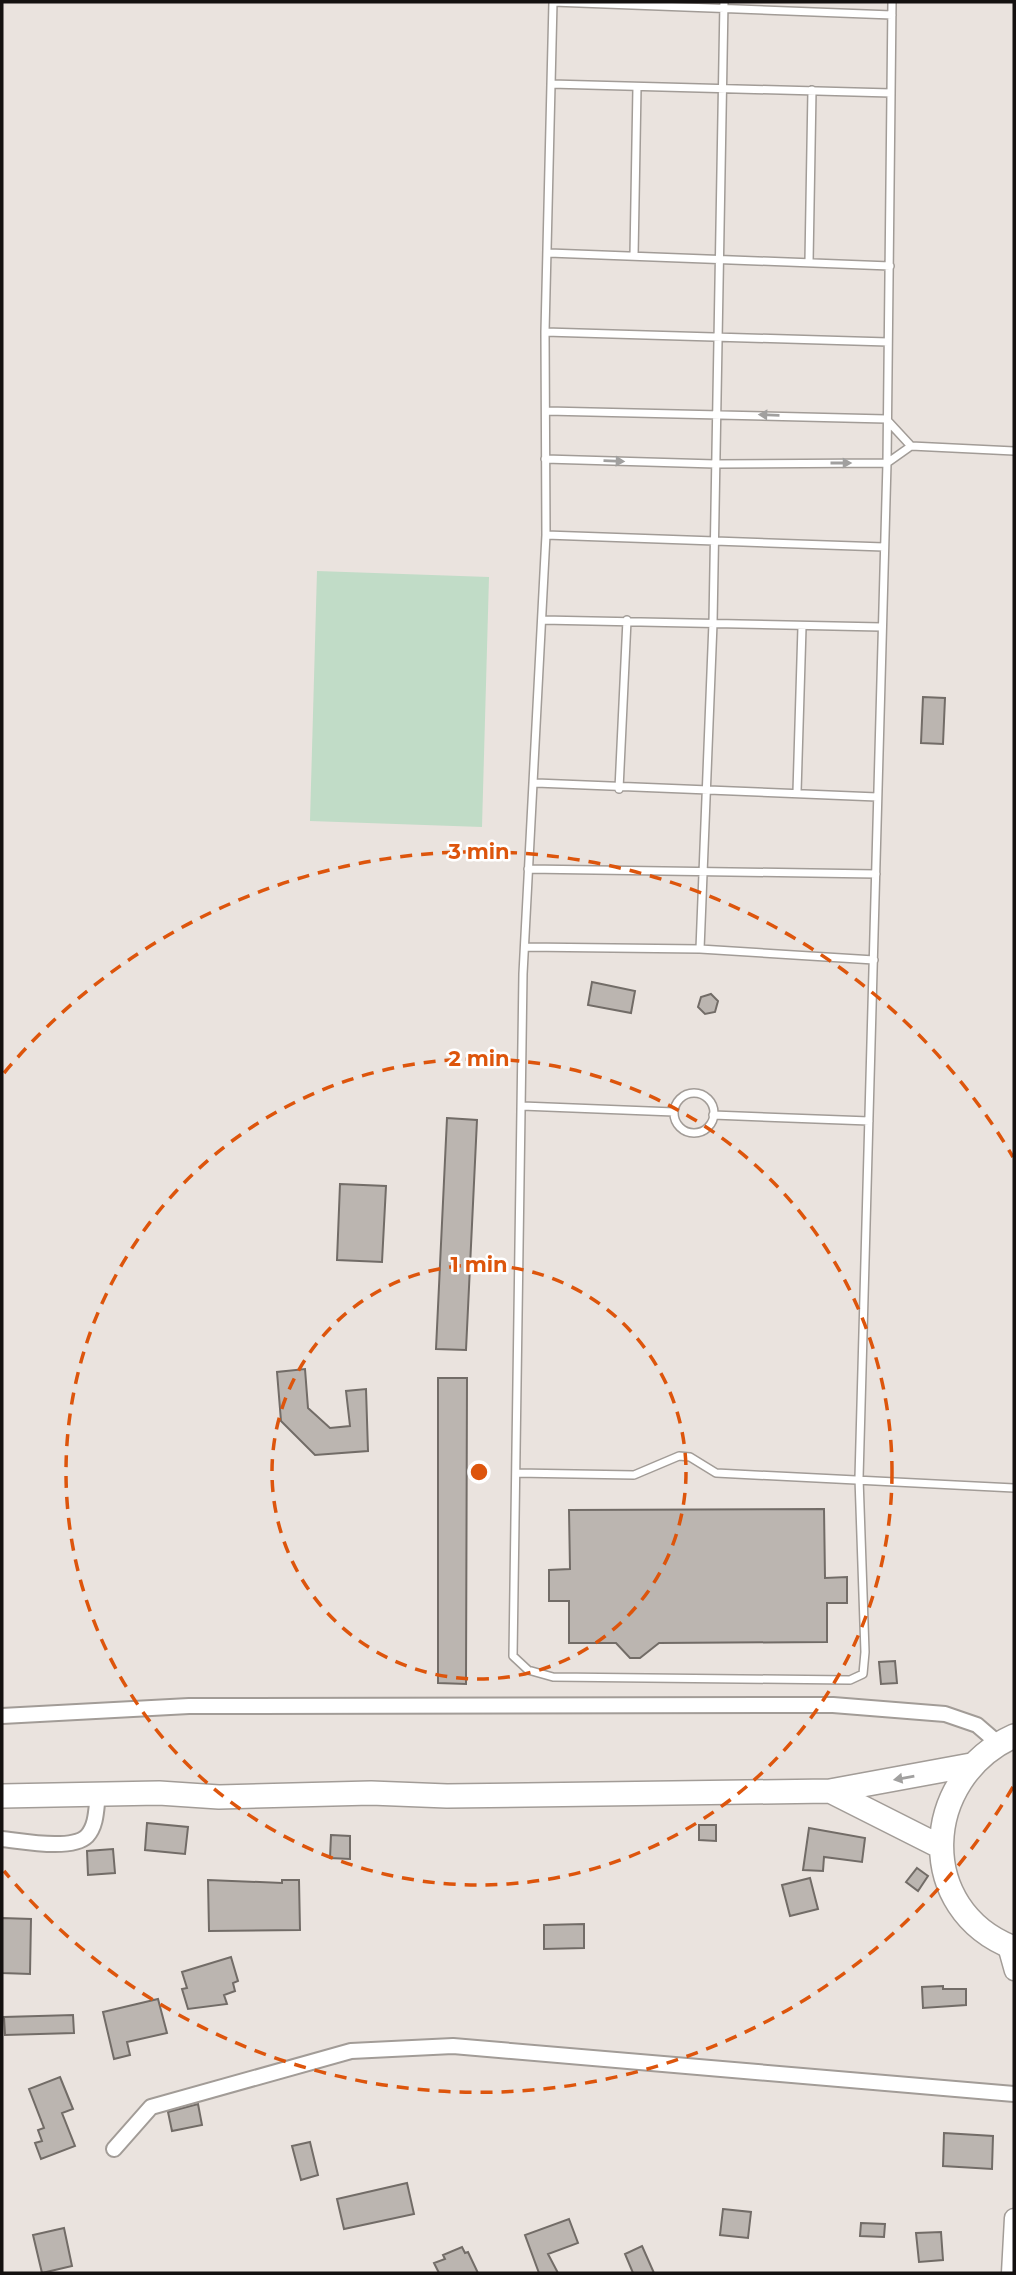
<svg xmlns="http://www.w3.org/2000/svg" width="1016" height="2275" font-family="Montserrat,sans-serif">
<rect width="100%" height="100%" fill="#eae3de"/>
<!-- garden -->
<path fill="#c1dcc7" d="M317 571 489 577 482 827 310 821Z"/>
<!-- building -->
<path fill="#bbb5b0" stroke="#726c67" stroke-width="2" d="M923 697 945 698 943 744 921 743Z
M592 982 635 991 631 1013 588 1005Z
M711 994 718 1001 715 1012 705 1014 698 1007 701 997Z
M447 1118 477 1120 466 1350 436 1349Z
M340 1184 386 1186 382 1262 337 1260Z
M305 1369 308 1408 330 1428 350 1426 346 1391 366 1389 368 1451 315 1455 281 1421 277 1372Z
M438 1378H467L466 1684 438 1683Z
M824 1509 825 1578 847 1577V1603H827V1642L659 1643 640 1658H630L616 1643H569V1601H549V1570L570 1569 569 1510Z
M895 1661 897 1683 881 1684 879 1662Z
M147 1823 188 1827 185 1854 145 1850Z
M699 1825H716V1841L699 1840Z
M809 1828 865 1838 862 1862 824 1857 823 1871 803 1870Z
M331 1835 350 1836V1859L330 1858Z
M113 1849 115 1873 88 1875 87 1851Z
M917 1868 928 1876 918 1891 906 1882Z
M810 1878 818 1909 790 1916 782 1885Z
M208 1880 282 1883V1880H299L300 1930 209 1931Z
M2 1918 31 1919 30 1974 2 1973Z
M584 1924V1948L544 1949V1925Z
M231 1957 238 1981 233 1983 235 1991 224 1995 227 2004 188 2009 182 1989 187 1988 182 1972Z
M943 1986V1989H966V2005L923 2008 922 1987Z
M158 1999 167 2033 127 2042 130 2055 114 2059 103 2012Z
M73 2015 74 2033 5 2035 4 2017Z
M60 2077 73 2109 62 2113 75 2146 41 2159 35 2143 42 2141 38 2130 44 2128 29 2089Z
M198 2104 202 2125 172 2131 168 2112Z
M944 2133 993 2136 992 2169 943 2166Z
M310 2142 318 2175 301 2180 292 2146Z
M407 2183 414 2214 344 2229 337 2199Z
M723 2209 751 2212 748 2238 720 2235Z
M569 2219 578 2243 548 2254 558 2273H539L525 2235Z
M861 2223 885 2224 884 2237 860 2236Z
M64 2228 72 2266 42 2273 33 2235Z
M941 2232 943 2260 919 2262 916 2233Z
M642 2246 654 2273H633L625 2254Z
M462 2247 465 2253 468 2252 478 2273H439L434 2263 445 2259 443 2255Z"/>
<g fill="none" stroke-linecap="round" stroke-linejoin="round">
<!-- service casing -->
<g stroke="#a29c97" stroke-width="10">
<path id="service" d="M553 2 545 332 546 535 523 974 513 1656 528 1670 553 1677 850 1680 863 1674 865 1652 859 1478 887 463 892 2
M553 2 892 15
M551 84 891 93
M549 253 890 266
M634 256 637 87
M809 262 812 90
M545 332 888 342
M547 411 886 419 911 446
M545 459 715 464 887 463 911 446 1014 451
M546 535 884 547
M542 620 881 627
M536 783 877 797
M619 789 627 620
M797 792 802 627
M528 869 876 874
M525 947 700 949 874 960
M700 949 713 623 724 2
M674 1113a20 20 0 1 1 40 0a20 20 0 1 1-40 0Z
M522 1106 674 1112
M713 1115 869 1121
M516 1473 634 1475 679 1456 690 1457 716 1473 1014 1488"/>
</g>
<!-- minor casing -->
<g stroke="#a29c97" stroke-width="18">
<path id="minor" d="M2 1716 189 1706 833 1705 945 1714 977 1725 999 1744
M2 1839C22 1841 72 1851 87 1836 97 1825 96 1808 98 1794
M114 2149 151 2107 351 2051 453 2046 1014 2094"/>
</g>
<!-- tertiary casing -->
<g stroke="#a29c97" stroke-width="21">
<path id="tertiary" d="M1007 1946 1014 1971
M1011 2273 1014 2218"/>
</g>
<!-- primary casing -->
<g stroke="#a29c97" stroke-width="26">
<path id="primary" d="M1014 1736C921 1778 914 1910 1014 1948
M830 1791 941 1847
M2 1796 159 1793 219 1797 371 1793 447 1796 830 1791 971 1765"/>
</g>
<!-- service -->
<use href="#service" stroke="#fff" stroke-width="7"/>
<!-- minor -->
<use href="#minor" stroke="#fff" stroke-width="14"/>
<!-- tertiary -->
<use href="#tertiary" stroke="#fff" stroke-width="18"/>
<!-- primary -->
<use href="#primary" stroke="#fff" stroke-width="23"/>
</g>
<!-- one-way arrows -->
<defs><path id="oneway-solid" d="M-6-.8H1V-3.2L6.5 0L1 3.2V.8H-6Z" transform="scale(1.75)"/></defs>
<g fill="#a1a09f">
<use href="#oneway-solid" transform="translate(769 415) rotate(-178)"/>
<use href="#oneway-solid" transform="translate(614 461) rotate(2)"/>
<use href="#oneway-solid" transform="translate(841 463)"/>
<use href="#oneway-solid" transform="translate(904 1778) rotate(170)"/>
</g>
<!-- distance rings -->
<g fill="none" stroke="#dd550c" stroke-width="3.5" stroke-dasharray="12 9">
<circle cx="479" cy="1472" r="207"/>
<circle cx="479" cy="1472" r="413"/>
<path d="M1013 1787A620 620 0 0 1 4 1871M4 1073A620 620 0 0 1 1013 1157"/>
</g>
<circle cx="479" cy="1472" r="10" fill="#dd550c" stroke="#fff" stroke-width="3.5"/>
<g font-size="21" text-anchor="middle" font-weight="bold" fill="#dd550c" stroke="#fff" stroke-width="5" stroke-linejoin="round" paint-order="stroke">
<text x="479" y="859">3 min</text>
<text x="479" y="1066">2 min</text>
<text x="479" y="1272">1 min</text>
</g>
<!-- border -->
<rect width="1016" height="2275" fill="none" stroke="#141110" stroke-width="7"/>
</svg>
